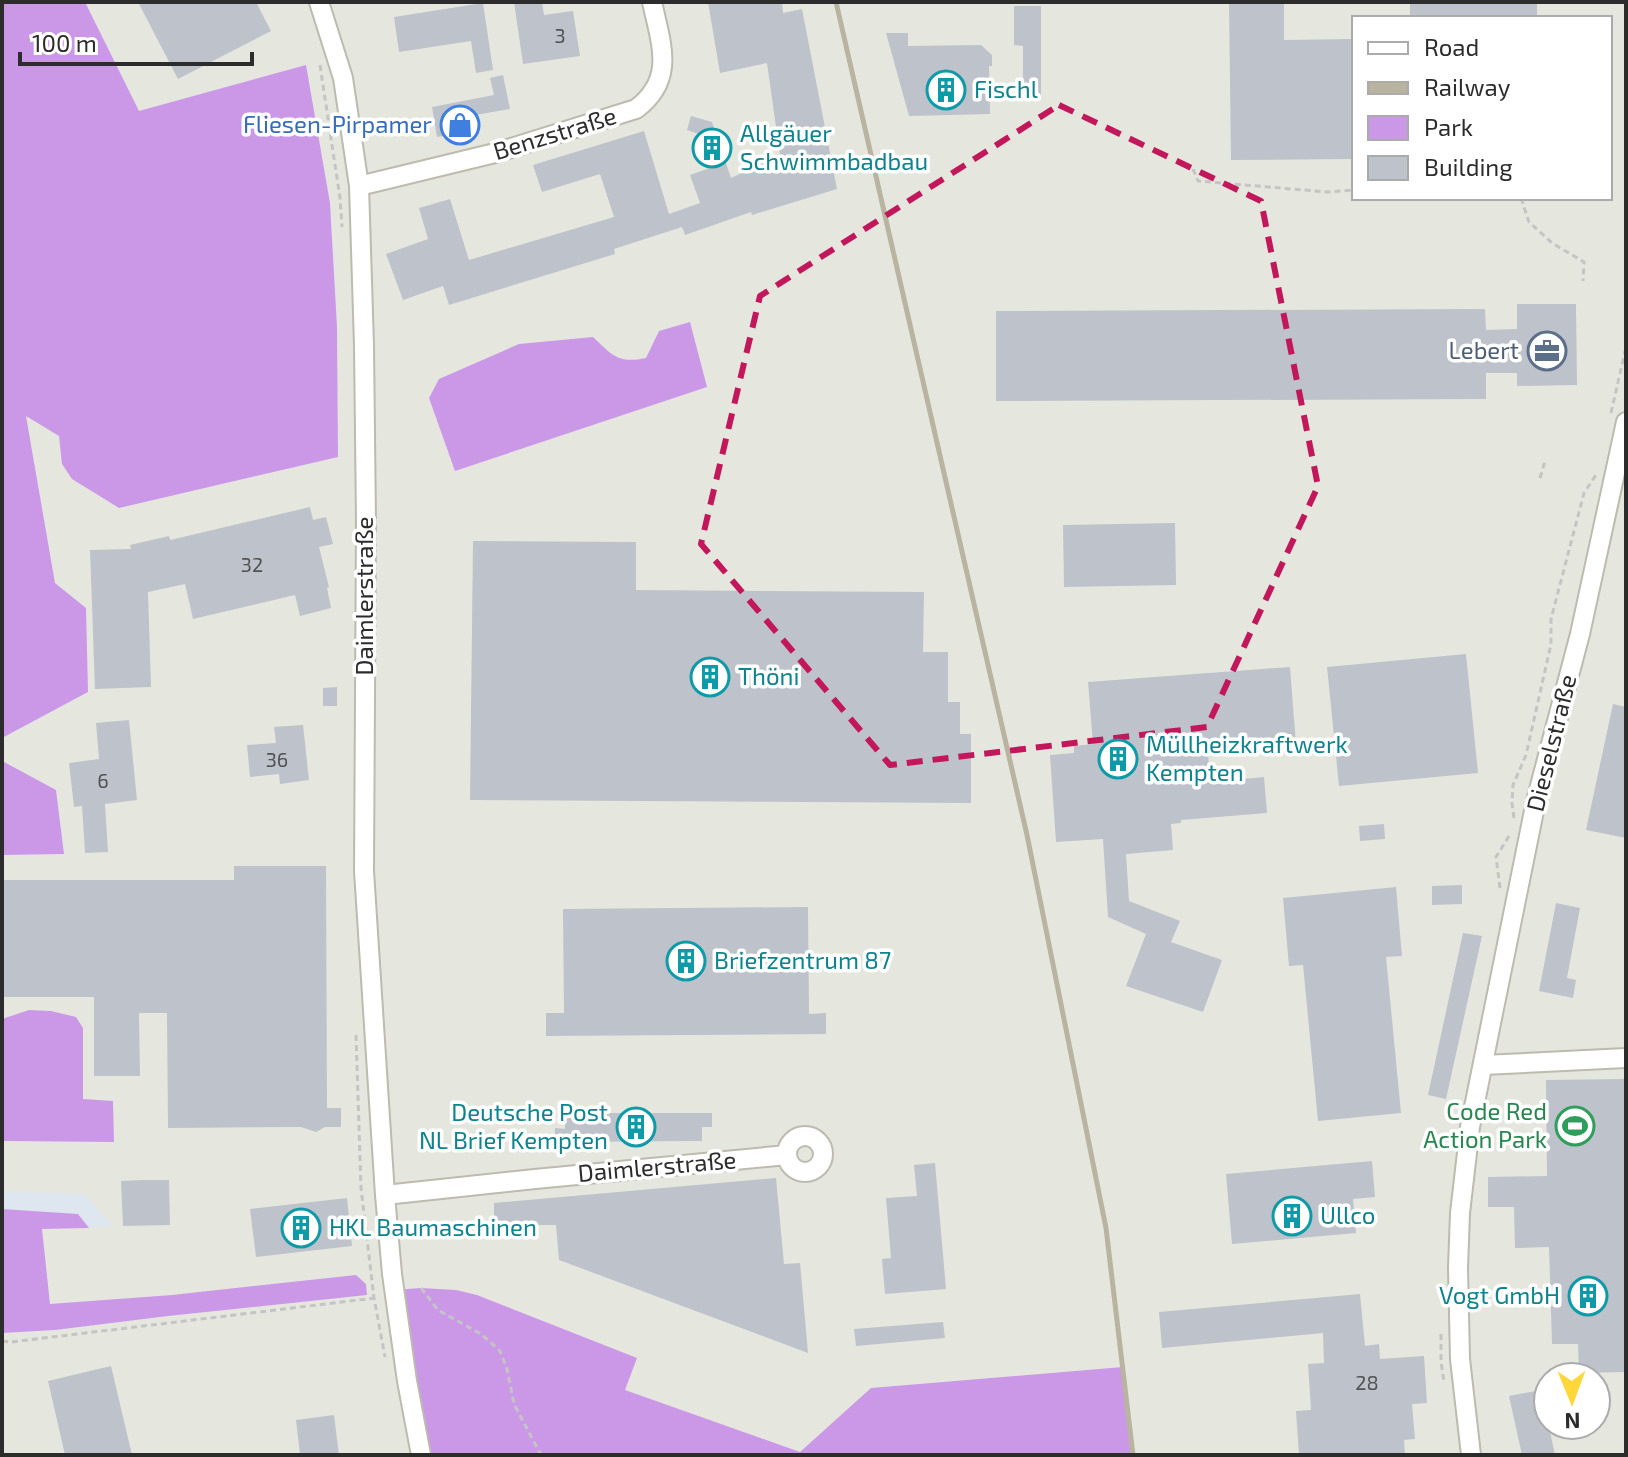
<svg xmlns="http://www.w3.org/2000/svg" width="1628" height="1457" font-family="'Exo 2',sans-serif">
<rect width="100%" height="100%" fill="#dee6ef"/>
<!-- industrial -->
<path fill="#e5e7df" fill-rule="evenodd" d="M85 2H1626V1455H2V1333L55 1330 168 1316 172 1295 50 1304 42 1229 113 1226 84 1194 2 1191V855L64 854 56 790 4 762 2 738 88 692 86 608 55 583 25 415 59 436 62 464 337 327 330 203 306 65 139 111ZM1354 18H1610V198H1354ZM1548 1377H1596V1425H1548Z"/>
<!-- green -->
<path fill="#cb98e8" d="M2 2H85L139 111 306 65 330 203 337 327 338 457 119 508 72 479 62 464 59 436 26 416 55 583 86 608 88 692 2 738Z
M690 322 707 387 455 471 429 398 439 379 519 344 593 337C612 355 618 364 646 358L659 331Z
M2 751 4 762 56 790 64 854 2 855Z
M29 1010 51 1011 76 1017 83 1028V1099L113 1101 114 1142 2 1141V1019Z
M2 1209 78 1214 89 1228 42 1229 50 1304 172 1295 356 1275 366 1284 367 1295 168 1316 55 1330 2 1333Z
M421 1288 456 1290 477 1295 637 1358 625 1390 800 1452 871 1388 1123 1367 1133 1455H421L394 1290Z"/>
<!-- building -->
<path fill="#bec2ca" d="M138 2H256L271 31 178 79Z
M514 2H542L544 15 573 11 580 56 523 64Z
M708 2H782L783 13 802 9 837 189 752 215 751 212 685 235 682 227 614 249 615 254 449 305 443 286 403 300 386 254 428 239 419 208 450 199 469 260 614 217 600 174 542 192 533 165 644 131 669 214 700 203 690 175 710 168 699 134 687 130 691 116 712 122 731 178 780 155 767 63 720 73Z
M1229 2H1284V40L1354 39V159L1231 160Z
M1410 2H1537V18H1410Z
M483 3 493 70 476 73 471 41 399 52 394 17Z
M1014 6H1041V96H1023V46L1014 45Z
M886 33H908V46L981 45 992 55V66H989L990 114 909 116Z
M503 75 510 109 475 115 478 130 437 137 432 107 494 95 490 78Z
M1517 304H1576L1577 385 1517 386V373H1486V399L996 401V311L1485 309 1486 330 1517 329Z
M310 507 313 520 326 517 333 544 319 547 329 587 327 588 331 608 300 616 295 595 193 619 185 584 148 592 151 687 95 689 90 550 131 549 130 545 169 536 170 540Z
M1175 523 1176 585 1064 587 1063 525Z
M473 541 636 542V590L924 592 923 652H948V702H960V734H971V803L470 800Z
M1466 654 1478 773 1339 786 1327 667Z
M1290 667 1296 744 1208 751 1210 782 1264 777 1267 813 1181 820V823L1171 824 1173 850 1126 854 1129 901 1180 921 1171 942 1222 960 1203 1012 1126 986 1146 934 1108 917 1103 839 1056 842 1050 755 1074 753V746L1093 744 1088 682Z
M337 687V706H323V688Z
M1613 704 1626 707V838L1586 830Z
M129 720 137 800 105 804 108 852 85 853 82 806 74 807 69 763 99 759 96 723Z
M303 725 309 780 280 784 279 774 250 777 247 745 276 743 274 727Z
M1384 824 1385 839 1360 841 1359 826Z
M234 866H326L327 1108H341V1127H325L316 1132 301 1127 168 1128 167 1013H139L140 1076H94V997H2V880H234Z
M1462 885V904L1432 905V886Z
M1396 887 1402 956 1386 957 1401 1113 1318 1121 1303 965 1289 966 1283 898Z
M1556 903 1580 908 1567 978 1576 980 1573 998 1539 991Z
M808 907 809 1014 826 1013V1034L546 1036V1013H564L563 909Z
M1463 933 1482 936 1446 1099 1428 1095Z
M1626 1079V1372L1579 1373 1578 1344H1552L1549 1247 1515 1248 1514 1207H1488V1177L1547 1176 1546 1080Z
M565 1113H712V1127H702V1141L555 1142V1128L565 1129Z
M1372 1161 1375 1197 1353 1199 1356 1233 1232 1244 1226 1174Z
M935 1163 946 1289 885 1294 882 1259 891 1258 886 1198 917 1196 914 1165Z
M776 1178 784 1264 800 1263 808 1353 559 1260 556 1225H494V1203Z
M143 1180H169L170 1225 123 1226 121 1181Z
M347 1198 352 1246 256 1257 250 1209Z
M1360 1294 1365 1346 1379 1344 1380 1359 1424 1356 1427 1403 1412 1404 1415 1439 1404 1440 1405 1455H1299L1296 1411 1311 1410 1308 1364 1324 1363 1323 1333 1162 1348 1159 1312Z
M943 1322 945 1338 856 1346 854 1329Z
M111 1366 132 1455H65L48 1381Z
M1541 1390 1555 1455H1522L1509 1396Z
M334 1415 339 1455H300L296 1420Z"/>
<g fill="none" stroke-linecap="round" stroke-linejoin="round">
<!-- street casing -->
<g stroke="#bdbaae" stroke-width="22">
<path id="street" d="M319 2 343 78 359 186 364 345 366 523 364 871 385 1195 392 1274 407 1381 421 1455
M359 186 495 153 636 109C676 79 661 44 652 2
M1483 1065 1626 1058
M787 1154a18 18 0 1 1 36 0a18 18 0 1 1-36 0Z
M385 1195 535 1179 787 1155
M1471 1455 1460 1359 1458 1268 1460 1213 1470 1127 1536 801 1580 634 1626 422"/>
</g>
<!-- path -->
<path stroke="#c4c4c4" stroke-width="3" stroke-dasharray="6 4" stroke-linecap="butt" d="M320 65 340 198 342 227
M1193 169 1198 181 1327 192 1354 190
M1521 198 1529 222 1552 243 1584 262 1583 281
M1611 413 1626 347
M1540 478 1545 461
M1514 818 1512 803 1513 785 1526 755 1551 644V619L1584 493 1596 475
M1500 888 1496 857 1511 833
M356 1035 361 1188 374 1298 385 1357
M421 1288 438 1310 481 1334 500 1351 507 1369 514 1404 541 1455
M1441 1334V1362L1444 1382
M2 1341 11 1342 375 1298"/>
<!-- street -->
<use href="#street" stroke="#fff" stroke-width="18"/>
<!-- rail -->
<path stroke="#b8b4a0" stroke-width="5" d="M836 2 1027 835 1106 1228 1133 1455"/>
</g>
<!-- marked area -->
<path fill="none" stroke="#c2185b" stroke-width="6" stroke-dasharray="16 10" stroke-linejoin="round" d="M1059 105 1261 201 1318 486 1207 727 890 765 701 544 760 296Z"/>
<!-- icons -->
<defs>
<g id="building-ring" transform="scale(2)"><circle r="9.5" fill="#fff" stroke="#0f9aa8" stroke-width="1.5"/><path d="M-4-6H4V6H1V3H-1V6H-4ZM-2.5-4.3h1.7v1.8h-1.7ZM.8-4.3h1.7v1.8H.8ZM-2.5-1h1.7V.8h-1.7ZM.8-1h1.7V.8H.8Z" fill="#0f9aa8"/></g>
<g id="shop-ring" transform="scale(2)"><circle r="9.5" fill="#fff" stroke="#3f7fe0" stroke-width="1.5"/><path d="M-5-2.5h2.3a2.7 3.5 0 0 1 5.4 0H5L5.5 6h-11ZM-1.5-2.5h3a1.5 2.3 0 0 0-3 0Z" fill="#3f7fe0"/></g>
<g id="office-ring" transform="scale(2)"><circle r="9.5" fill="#fff" stroke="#5c6f8a" stroke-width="1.5"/><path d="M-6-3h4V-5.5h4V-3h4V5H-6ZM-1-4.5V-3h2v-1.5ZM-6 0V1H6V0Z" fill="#5c6f8a"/></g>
<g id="stadium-ring" transform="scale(2)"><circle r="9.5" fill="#fff" stroke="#2e9e5b" stroke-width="1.5"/><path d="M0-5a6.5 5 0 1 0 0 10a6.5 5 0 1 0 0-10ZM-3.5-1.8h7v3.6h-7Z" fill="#2e9e5b"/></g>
</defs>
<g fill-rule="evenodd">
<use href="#building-ring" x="946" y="90"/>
<use href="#shop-ring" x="460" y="125"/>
<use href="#building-ring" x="712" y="148"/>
<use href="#office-ring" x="1547" y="351"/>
<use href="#building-ring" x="710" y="677"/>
<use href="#building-ring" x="1118" y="759"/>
<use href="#building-ring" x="686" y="961"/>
<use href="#stadium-ring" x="1575" y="1126"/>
<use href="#building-ring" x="636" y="1127"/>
<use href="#building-ring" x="1292" y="1216"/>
<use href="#building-ring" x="301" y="1228"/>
<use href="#building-ring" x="1588" y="1296"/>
</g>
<g text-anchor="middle" stroke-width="7" stroke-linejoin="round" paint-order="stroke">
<!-- number labels -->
<g font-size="20" fill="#505254">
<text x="560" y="43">3</text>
<text x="252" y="572">32</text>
<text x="277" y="767">36</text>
<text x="103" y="788">6</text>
<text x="1367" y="1390">28</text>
</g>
<!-- culture labels -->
<g font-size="24" fill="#0d838f" stroke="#fff" text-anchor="start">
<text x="974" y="98">Fischl</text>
<text x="740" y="142">Allgäuer<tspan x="740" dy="28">Schwimmbadbau</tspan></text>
<text x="738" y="685">Thöni</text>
<text x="1146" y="753">Müllheizkraftwerk<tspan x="1146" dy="28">Kempten</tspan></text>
<text x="714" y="969">Briefzentrum 87</text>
<text x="608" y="1121" text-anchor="end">Deutsche Post<tspan x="608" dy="28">NL Brief Kempten</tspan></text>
<text x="1320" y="1224">Ullco</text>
<text x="329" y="1236">HKL Baumaschinen</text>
<text x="1560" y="1304" text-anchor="end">Vogt GmbH</text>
</g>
<!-- shop labels -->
<g font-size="24" fill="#366cbe" stroke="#fff" text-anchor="end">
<text x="432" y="133">Fliesen-Pirpamer</text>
</g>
<!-- street labels -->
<g font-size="24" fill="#2c2c2c" stroke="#fff">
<text transform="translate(555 134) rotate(-17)" y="8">Benzstraße</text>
<text transform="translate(365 596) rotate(-90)" y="8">Daimlerstraße</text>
<text transform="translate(1552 743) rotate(-76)" y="8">Dieselstraße</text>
<text transform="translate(657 1167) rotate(-5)" y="8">Daimlerstraße</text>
</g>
<!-- service labels -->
<g font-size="24" fill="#4e5e75" stroke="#fff" text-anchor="end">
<text x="1519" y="359">Lebert</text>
</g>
<!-- leisure labels -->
<g font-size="24" fill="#27864d" stroke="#fff" text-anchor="end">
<text x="1547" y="1120">Code Red<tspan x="1547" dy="28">Action Park</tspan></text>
</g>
</g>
<!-- border -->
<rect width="1628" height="1457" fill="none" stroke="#2c2c2c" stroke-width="8"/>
<!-- legend -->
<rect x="1352" y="16" width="260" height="184" fill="#ffffff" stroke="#ababab" stroke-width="2"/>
<rect x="1368" y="42" width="40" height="12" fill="#ffffff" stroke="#ababab" stroke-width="2"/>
<text x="1424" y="56" font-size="24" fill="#2c2c2c">Road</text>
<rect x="1368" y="82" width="40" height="12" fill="#b8b4a0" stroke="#ababab" stroke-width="2"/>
<text x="1424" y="96" font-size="24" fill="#2c2c2c">Railway</text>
<rect x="1368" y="116" width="40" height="24" fill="#cb98e8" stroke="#ababab" stroke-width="2"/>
<text x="1424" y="136" font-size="24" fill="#2c2c2c">Park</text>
<rect x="1368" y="156" width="40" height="24" fill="#bec2ca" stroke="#ababab" stroke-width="2"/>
<text x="1424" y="176" font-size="24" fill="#2c2c2c">Building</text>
<!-- north arrow -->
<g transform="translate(1572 1401) rotate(179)"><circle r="38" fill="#ffffff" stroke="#ababab" stroke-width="2"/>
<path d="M0-6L14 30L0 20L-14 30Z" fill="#ffd73b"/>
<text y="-12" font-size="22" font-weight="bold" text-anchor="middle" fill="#2c2c2c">N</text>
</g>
<!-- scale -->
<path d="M20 52v12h232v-12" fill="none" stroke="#2c2c2c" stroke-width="4"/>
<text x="32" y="52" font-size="24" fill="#2c2c2c" stroke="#ffffff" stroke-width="6" paint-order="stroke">100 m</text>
</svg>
